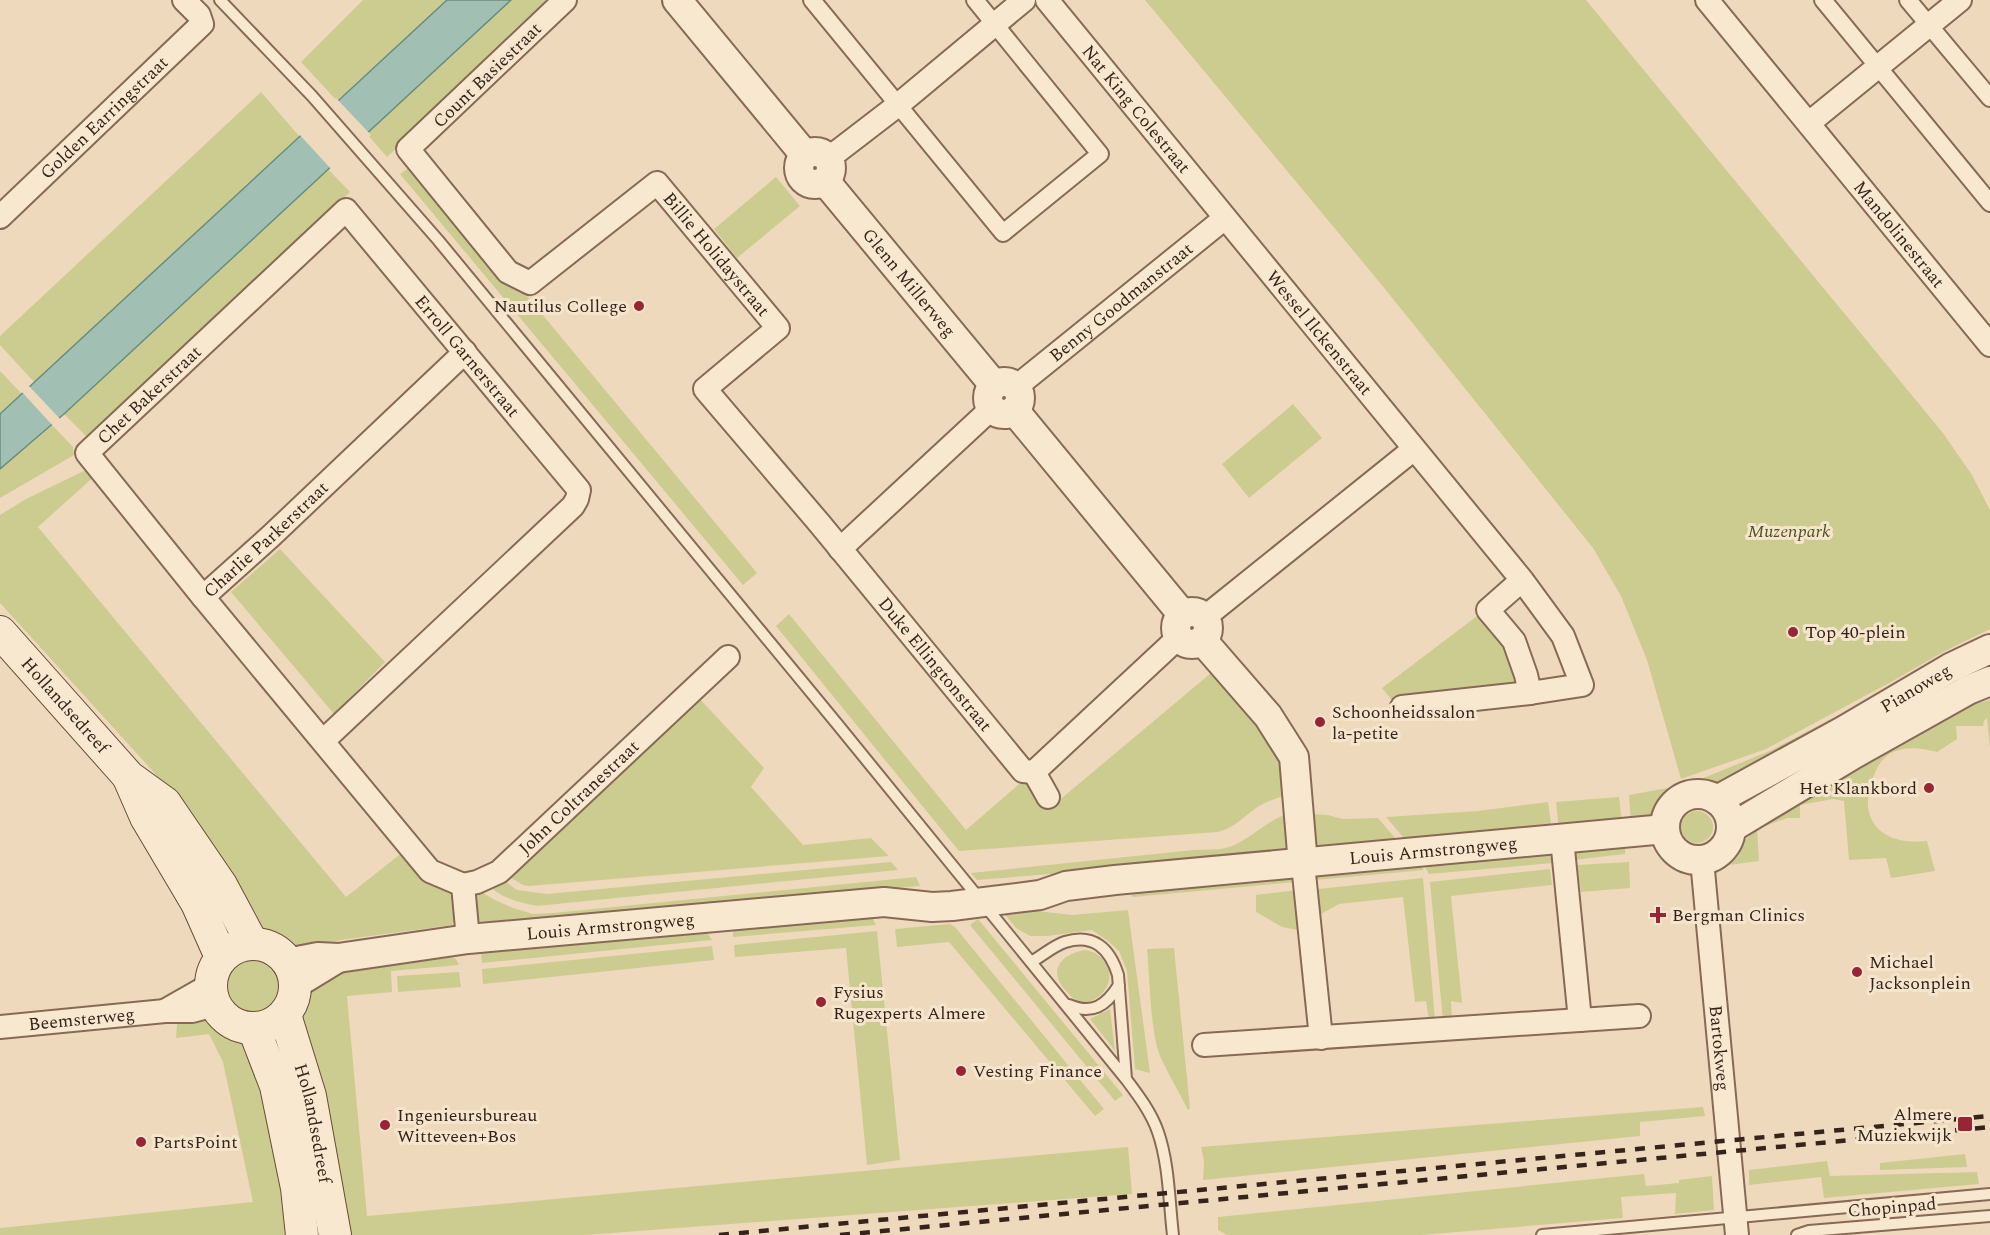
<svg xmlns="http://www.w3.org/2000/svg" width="1990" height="1235" font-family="Spectral,serif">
<rect width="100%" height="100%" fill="#efd9bd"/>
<!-- green -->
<path fill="#cccc91" d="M363 0H447L337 101 301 62Z
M511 0H553L387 157 367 134Z
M1145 0H1586L1943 433 1972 475 1990 510V629L1943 652 1891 682 1766 749 1681 779 1647 660 1621 596 1593 548 1381 284Z
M261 92 299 136 35 383 0 345V336Z
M413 165 510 282 527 296 757 573 743 585 400 174Z
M328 169 350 192 86 436 64 414Z
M776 177 800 206 737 258 714 229Z
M0 371 22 394 0 414Z
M1293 404 1322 438 1249 498 1222 464Z
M52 425 73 447 74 455 0 498V469Z
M92 467 98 473 38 527 346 897 403 852 454 892 456 918 452 925 341 940 297 952 281 949 267 939 198 825 150 768 0 603V515L26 499Z
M280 549 385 662 334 714 231 592Z
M1481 613 1508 644 1523 684 1514 688 1413 693 1398 708 1382 688Z
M789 614 966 830 1025 779 1050 808 1217 668 1282 749 1286 795C1277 798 1268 801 1259 806 1245 815 1235 828 1218 832L959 851 776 626Z
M1990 636 1720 793 1701 779 1772 750Z
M699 698 764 768 751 787 803 845 871 838 889 856 529 886 523 885 508 876Z
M1990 700V749L1987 718 1984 721 1983 726H1956L1957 739 1937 752C1923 749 1910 746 1896 751 1883 755 1877 767 1873 778 1856 822 1884 846 1927 841L1935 871 1891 878 1886 858 1849 860 1844 801 1833 799 1800 805V818H1787L1757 829 1759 861 1729 865 1739 855 1744 841 1757 829 1884 751 1966 706Z
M1689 784 1688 787C1670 791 1663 804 1654 819L1631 823 1629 795Z
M1619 797 1622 823 1559 830 1556 802Z
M1548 802 1552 831 1409 844 1386 817 1478 811Z
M1681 827a16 16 0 1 1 32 0a16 16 0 1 1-32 0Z
M1290 813 1289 846 1275 856 977 880 971 873 1194 850C1206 849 1220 851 1232 846 1252 838 1268 819 1290 813Z
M1311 814 1328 815 1343 819 1378 818 1402 846 1316 853Z
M1625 843V854L1573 860 1576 849Z
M1550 853 1554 857 1553 863 1429 874 1423 863Z
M1417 860 1424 870 1315 880 1320 873Z
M891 862 898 870 537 906C521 903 500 898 489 885L502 879 517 890 547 894Z
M1629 862 1630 888 1581 892 1577 865Z
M1550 869 1552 885 1451 896 1462 1003 1451 1001 1452 1021H1443L1430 882Z
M1285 875 1295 882 1133 897 1126 887Z
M916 877 920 886 483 922 478 921 477 918 474 893 478 890 493 899 513 908 533 914 553 913Z
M1423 878 1435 1020 1429 1021 1426 1001 1415 1002 1403 897 1339 904 1319 915 1318 889Z
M1298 890 1300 942 1298 930 1282 927 1256 912V895Z
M1029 910 1072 915 1128 910 1150 1073 1135 1069 1127 971 1119 951 1108 941 1092 930 1048 936H1030L1016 928 1003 912Z
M866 914 873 919 876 925 733 937V931L738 927Z
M978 919 1123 1095 1115 1101 970 925Z
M950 924 955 927 1104 1109 1095 1116 949 942 897 947 895 929Z
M706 931 712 940 482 963 481 954 484 953Z
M877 931 900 1160 867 1165 846 948 735 957 734 945Z
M712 946 714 960 483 984 482 969Z
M1174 948 1190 1108 1188 1110C1179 1092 1168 1074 1160 1056 1150 1031 1150 978 1147 949Z
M1085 950C1089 951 1095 952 1098 955 1122 973 1105 1004 1078 1003 1072 997 1063 989 1059 981 1051 963 1070 952 1085 950Z
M260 955 274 964 281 982 277 999 265 1008 250 1013 235 1005 225 987 231 965 245 956Z
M452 957 456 959 459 965 391 971 392 992 347 996 367 1216 1128 1147 1132 1194 585 1235H345L301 1015 311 985 326 974 362 967Z
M459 972 461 987 398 992 397 976Z
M1110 1009 1115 1051 1090 1019Z
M183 1018H204L215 1024 225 1036 252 1043 294 1235H0V1228L253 1202 223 1062 209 1034 176 1038 177 1024Z
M1703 1107 1705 1116 1640 1122V1136L1203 1180 1204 1161 1201 1147Z
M1965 1154 1967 1167 1880 1170V1163Z
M1827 1161 1830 1176 1977 1172 1979 1184 1824 1198 1821 1177 1749 1185V1170Z
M1644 1174 1646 1186 1679 1183V1180L1712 1176 1714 1210 1675 1214 1676 1193 1621 1197 1623 1218 1422 1235H1227L1218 1230V1217Z"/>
<!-- water -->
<path fill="#a1c0b3" stroke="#688d7f" stroke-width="1.5" d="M447 0H511L64 414 0 469V414Z"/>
<!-- pier -->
<path fill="#efd9bd" d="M336 98 371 135 332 170 298 133Z
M28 385 61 420 54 427 21 391Z"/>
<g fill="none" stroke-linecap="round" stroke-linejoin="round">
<!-- service casing -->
<g stroke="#876a56" stroke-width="14">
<path id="service" d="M220 0 312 96 438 240 838 725 1126 1079C1138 1095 1151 1112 1158 1132 1169 1164 1169 1201 1173 1235
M1031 962C1042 956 1053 946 1065 942 1094 933 1110 949 1118 975L1126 1079
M1069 1005C1092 1015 1106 1006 1119 985
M1542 1235 1990 1194
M1797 1235 1809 1231 1990 1216"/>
</g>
<!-- pedestrian casing -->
<g stroke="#876a56" stroke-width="20">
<path id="pedestrian" d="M812 0 1003 233 1100 154 975 0
M1823 0 1990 203
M1908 0 1990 98"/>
</g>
<!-- minor casing -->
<g stroke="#876a56" stroke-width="26">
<g id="minor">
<path id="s1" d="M565 0 408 149 508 272 530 283 657 183 778 328 705 389 820 524 1023 771 1034 772"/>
<path id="s2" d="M1047 0 1522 580 1563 636 1582 685 1530 693 1526 675 1514 641 1488 610 1522 580"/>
<path id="s3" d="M1707 0 1990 345"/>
<path d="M1809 123 1960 0"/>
<path d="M829 158 898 105 1024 0"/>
<path id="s4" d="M0 217 202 24 199 15 184 0"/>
<path id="s5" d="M1016 387 1225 218"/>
<path d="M840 549 991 409"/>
<path id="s6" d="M203 597 87 453 346 210 579 490 577 499 573 506 323 741"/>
<path d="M1205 617 1414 449"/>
<path d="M1402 707 1530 693"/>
<path d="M1048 797 1034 772 1179 637"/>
<path d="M1562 839 1580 1020"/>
<path id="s7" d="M1702 860 1737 1235"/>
<path d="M1303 864 1321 1038"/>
<path id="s8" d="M463 885 430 871 203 597 271 536 465 352"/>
<path id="s9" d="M468 939 463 885 477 882 499 872 728 657"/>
<path d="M166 1010 210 985"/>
<path id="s10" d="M0 1027 165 1011H192L215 1005"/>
<path d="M1204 1045 1639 1016"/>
</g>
</g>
<!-- tertiary casing -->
<g stroke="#876a56" stroke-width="32">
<g id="tertiary">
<path d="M677 0 805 155"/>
<circle cx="815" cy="168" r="16"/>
<path id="s11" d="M825 181 994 385"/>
<circle cx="1004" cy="398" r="16"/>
<path d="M1014 410 1182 614"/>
<circle cx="1192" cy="628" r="16"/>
<path d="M1202 640 1268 716 1294 757 1303 864"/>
<circle cx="1698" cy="827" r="33"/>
<path id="s12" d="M1717 800 1843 731 1950 668 1990 649"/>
<path d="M1731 828 1854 754 1968 690 1990 681"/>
<path id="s13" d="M287 963 318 957 338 958 468 939 884 902 932 907 952 906 1040 895 1066 886 1115 880 1665 829"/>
<path d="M295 984 336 959"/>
</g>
</g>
<!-- secondary casing -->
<g stroke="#684b39" stroke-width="34">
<g id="secondary">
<path id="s14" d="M0 632 129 777 165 803 221 885 252 943"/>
<path d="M129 778 146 817 197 903 221 957"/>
<circle cx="253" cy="986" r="42"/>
<path id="s15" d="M285 1015 310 1096 335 1235"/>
<path d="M254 1029 276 1086 297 1188 302 1235"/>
</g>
</g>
<!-- service -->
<use href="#service" stroke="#f9e8d0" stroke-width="10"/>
<!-- pedestrian -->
<use href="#pedestrian" stroke="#f9e8d0" stroke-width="16"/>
<!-- minor -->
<use href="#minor" stroke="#f9e8d0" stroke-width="22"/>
<!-- tertiary -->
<use href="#tertiary" stroke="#f9e8d0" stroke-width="28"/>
<!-- secondary -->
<use href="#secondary" stroke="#f9e8d0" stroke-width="32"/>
<!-- rail -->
<path stroke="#36241b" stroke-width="4.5" stroke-dasharray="10 10" stroke-linecap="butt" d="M719 1235 1990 1116
M840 1235 1990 1127"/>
</g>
<!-- markers -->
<g fill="#972534" stroke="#f6e5cd" stroke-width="2">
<circle cx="639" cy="306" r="6"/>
<circle cx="1793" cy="632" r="6"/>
<circle cx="1320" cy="722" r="6"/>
<circle cx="1929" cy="788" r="6"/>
<path d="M1655 906h6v6h6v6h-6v6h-6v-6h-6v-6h6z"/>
<circle cx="1857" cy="972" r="6"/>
<circle cx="821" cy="1002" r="6"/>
<circle cx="961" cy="1071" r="6"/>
<rect x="1957" y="1116" width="16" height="16" rx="3"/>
<circle cx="385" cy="1125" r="6"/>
<circle cx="141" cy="1142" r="6"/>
</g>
<g text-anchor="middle" stroke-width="6" stroke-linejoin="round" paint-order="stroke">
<!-- street labels -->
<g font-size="18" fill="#36241b" stroke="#f6e5cd">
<text transform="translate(487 75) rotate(-44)" y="6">Count Basiestraat</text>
<text dy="6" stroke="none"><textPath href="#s2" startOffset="141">Nat King Colestraat</textPath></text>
<text dy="6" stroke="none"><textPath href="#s4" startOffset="144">Golden Earringstraat</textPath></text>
<text dy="6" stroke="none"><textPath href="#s3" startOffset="303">Mandolinestraat</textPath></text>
<text dy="6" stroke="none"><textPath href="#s1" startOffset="654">Billie Holidaystraat</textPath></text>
<text dy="6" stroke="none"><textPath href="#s11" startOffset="132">Glenn Millerweg</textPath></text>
<text dy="6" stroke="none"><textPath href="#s5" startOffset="135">Benny Goodmanstraat</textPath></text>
<text dy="6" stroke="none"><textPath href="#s2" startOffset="430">Wessel Ilckenstraat</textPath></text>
<text dy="6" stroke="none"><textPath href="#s6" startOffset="730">Erroll Garnerstraat</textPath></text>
<text dy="6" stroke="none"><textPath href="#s6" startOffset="270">Chet Bakerstraat</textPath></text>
<text dy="6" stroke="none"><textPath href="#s8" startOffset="477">Charlie Parkerstraat</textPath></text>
<text dy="6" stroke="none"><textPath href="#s1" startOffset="1204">Duke Ellingtonstraat</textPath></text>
<text dy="6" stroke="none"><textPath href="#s12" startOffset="228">Pianoweg</textPath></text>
<text dy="6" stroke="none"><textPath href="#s14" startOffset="98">Hollandsedreef</textPath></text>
<text dy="6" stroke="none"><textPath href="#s9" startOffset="202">John Coltranestraat</textPath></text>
<text dy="6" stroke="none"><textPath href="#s13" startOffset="1154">Louis Armstrongweg</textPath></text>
<text dy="6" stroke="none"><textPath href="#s13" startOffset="326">Louis Armstrongweg</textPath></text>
<text dy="6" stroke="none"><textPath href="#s10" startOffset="82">Beemsterweg</textPath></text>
<text dy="6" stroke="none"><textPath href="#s7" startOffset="189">Bartokweg</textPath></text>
<text dy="6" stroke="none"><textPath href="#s15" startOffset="112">Hollandsedreef</textPath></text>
<text transform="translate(1892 1207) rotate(-5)" y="6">Chopinpad</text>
</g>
<!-- poi labels -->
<g font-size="18" fill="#36241b" stroke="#f6e5cd" text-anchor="start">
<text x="627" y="312" text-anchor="end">Nautilus College</text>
<text x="1805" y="638">Top 40-plein</text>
<text x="1332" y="718">Schoonheidssalon<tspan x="1332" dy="21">la-petite</tspan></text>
<text x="1917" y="794" text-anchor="end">Het Klankbord</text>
<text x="1672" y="921">Bergman Clinics</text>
<text x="1869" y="968">Michael<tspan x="1869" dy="21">Jacksonplein</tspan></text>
<text x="833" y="998">Fysius<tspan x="833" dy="21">Rugexperts Almere</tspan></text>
<text x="973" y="1077">Vesting Finance</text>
<text x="1952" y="1120" text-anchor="end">Almere<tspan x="1952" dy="21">Muziekwijk</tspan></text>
<text x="397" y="1121">Ingenieursbureau<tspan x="397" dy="21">Witteveen+Bos</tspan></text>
<text x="153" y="1148">PartsPoint</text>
</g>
<!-- park labels -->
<g font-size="18" font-style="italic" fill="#4c5321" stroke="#f6e5cd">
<text x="1789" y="537">Muzenpark</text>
</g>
</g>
</svg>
